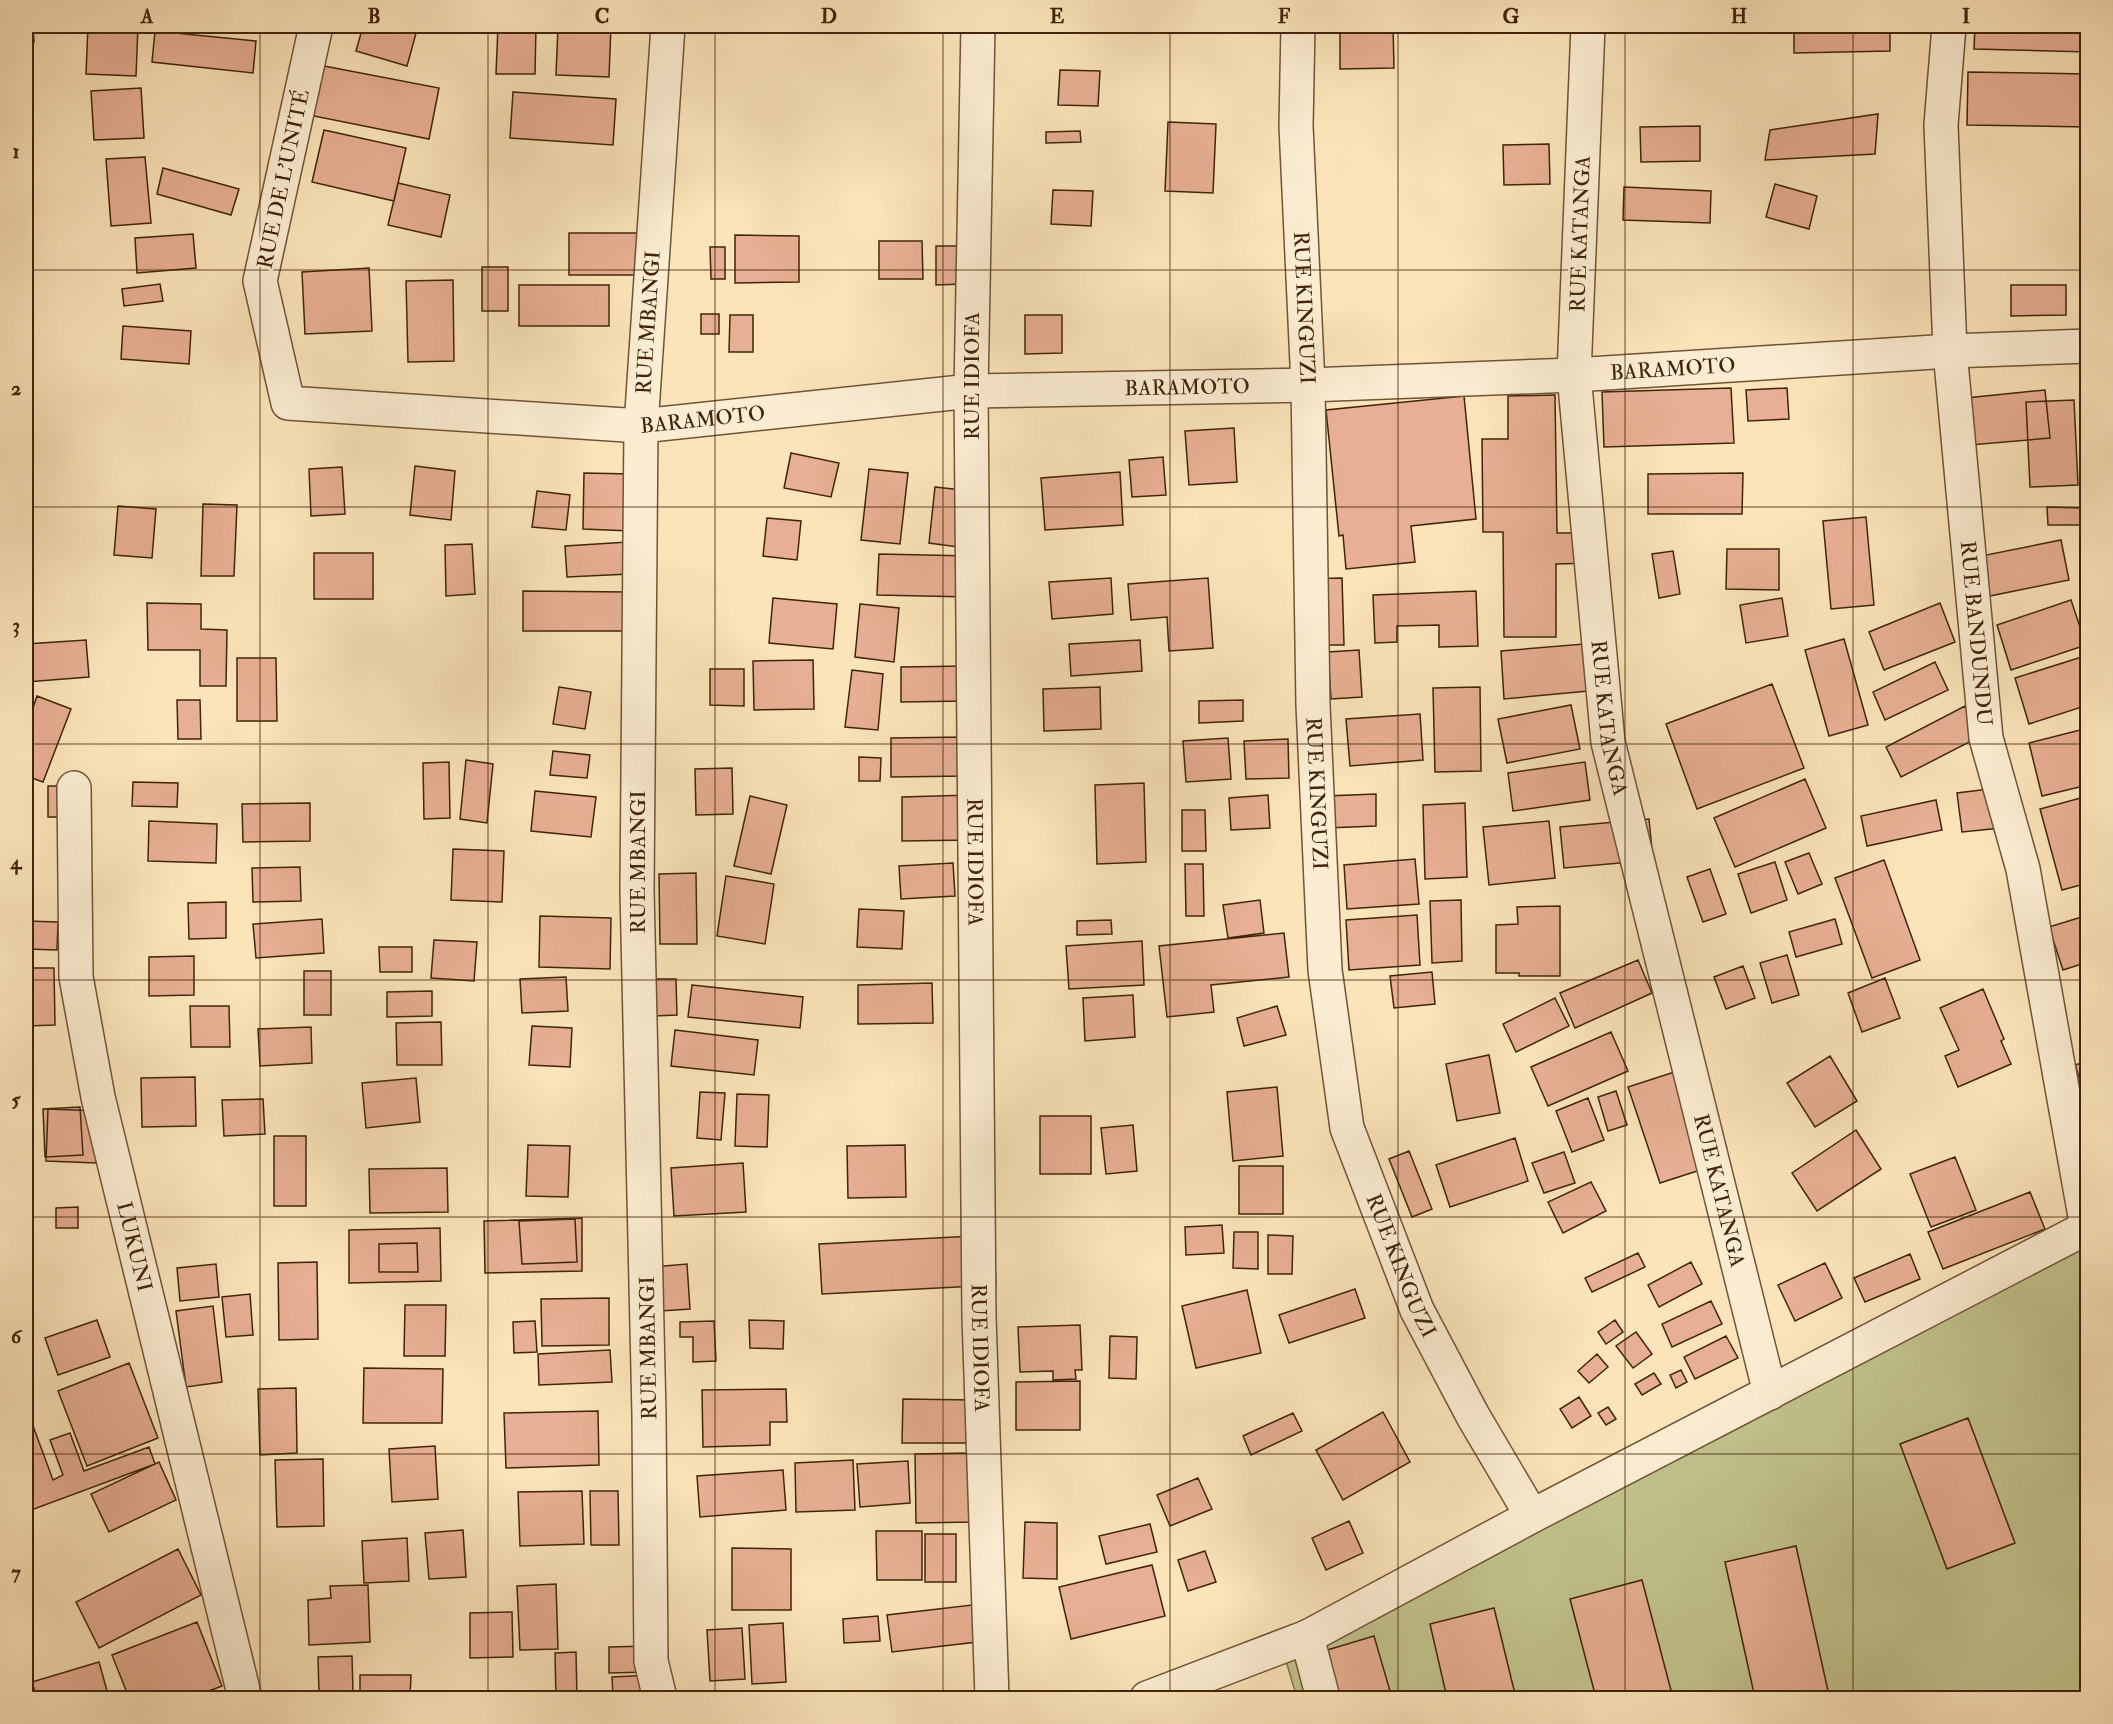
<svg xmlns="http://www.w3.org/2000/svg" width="2113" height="1724" font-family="'IM FELL Double Pica',serif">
<rect width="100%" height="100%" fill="#fbe4ba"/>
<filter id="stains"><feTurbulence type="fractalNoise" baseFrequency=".00333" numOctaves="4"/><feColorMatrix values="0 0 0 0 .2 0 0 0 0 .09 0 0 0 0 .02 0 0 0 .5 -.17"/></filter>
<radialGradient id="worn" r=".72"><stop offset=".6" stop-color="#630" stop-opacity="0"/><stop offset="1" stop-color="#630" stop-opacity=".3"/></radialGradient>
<!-- green -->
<path fill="#c2c38d" stroke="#82744c" stroke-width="1.5" d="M2088 1233V1696L2086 1698H1297L1283 1651Z"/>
<!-- building -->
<path fill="#e7af93" stroke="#41240a" stroke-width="1.5" d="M26 26H33L34 42 26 43Z
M88 26H138L136 76 86 74Z
M363 26H418L407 66 356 51Z
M498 26H536L535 74H496Z
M558 26H611L609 77 556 75Z
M1393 26 1394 68 1340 69V27Z
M1794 26H1890V51L1794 53Z
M1975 26H2088V52L1974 49Z
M155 31 256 41 253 73 152 62Z
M319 65 439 88 429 139 309 115Z
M1060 70 1100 71 1098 106 1058 105Z
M1968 72 2088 74V127L1967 125Z
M141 88 144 138 94 140 91 91Z
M513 92 616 99 613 145 510 138Z
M1878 114 1875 154 1765 160 1770 130Z
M1168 122 1216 124 1213 193 1165 191Z
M1700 126V161L1641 162 1640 127Z
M324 130 406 148 394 201 312 182Z
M1080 131 1081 142 1046 143V132Z
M1549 144 1550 184 1504 185 1503 145Z
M145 157 151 223 111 226 106 159Z
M163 168 239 189 231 215 157 194Z
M398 183 450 195 441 237 388 225Z
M1775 184 1817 196 1809 229 1766 217Z
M1624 187 1711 191 1710 223 1623 220Z
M1053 190 1093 191 1091 226 1051 224Z
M569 233H640V275H569Z
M193 234 196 268 137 273 135 238Z
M735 235 799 236V282L735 283Z
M879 241H922L923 279H879Z
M936 246H963V284L936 285Z
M710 247H725V279H711Z
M482 267H508V311H482Z
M369 268 372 331 305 334 302 272Z
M453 280 454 361 408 362 406 281Z
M160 284 163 301 124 306 122 289Z
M519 285H609V326H519Z
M2011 285H2066V315L2011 316Z
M701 314H719V334H701Z
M730 315H753V352H729Z
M1025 315H1062V353L1025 354Z
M123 326 191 331 189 364 121 359Z
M1731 388 1734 443 1604 447 1602 392Z
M1787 388 1789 419 1748 421 1746 390Z
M2045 390 2050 438 1970 445 1966 398Z
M1555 395 1557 533H1592L1593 563 1556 564V637H1504L1503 532H1483L1482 439H1508V396Z
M1464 396 1476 519 1411 526 1415 562 1346 569 1343 535 1339 536 1326 410Z
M2074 400 2078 485 2030 487 2026 402Z
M1234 428 1237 482 1189 485 1185 431Z
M791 453 839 463 831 497 784 488Z
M1163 457 1166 495 1132 497 1129 460Z
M415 466 455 471 451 520 410 515Z
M342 467 345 514 311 516 309 469Z
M869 469 908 473 900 544 861 540Z
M1120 472 1123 525 1045 530 1041 478Z
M584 473 632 474 631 531 583 529Z
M1743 473 1742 514H1648V474Z
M935 487 971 491 966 548 929 543Z
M537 491 570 495 566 530 532 527Z
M203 504 237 505 234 576H201Z
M118 506 156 509 152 558 114 555Z
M2047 507 2083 508V525H2048Z
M1866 517 1874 605 1831 609 1823 521Z
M767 518 801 521 797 560 763 556Z
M2061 540 2069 580 1980 598 1971 558Z
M628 542 629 574 567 577 565 546Z
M472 544 475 594 446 596 445 545Z
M1727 549H1779V590L1726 589Z
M1673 551 1680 594 1659 598 1652 554Z
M314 553H373V599H314Z
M879 554 971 556 970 597 877 595Z
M1111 578 1113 614 1052 619 1049 582Z
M1208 578 1213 648 1169 651 1167 617 1131 620 1128 584Z
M1342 578 1344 645H1300L1299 579Z
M523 591 629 592 628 631H523Z
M1476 591 1478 646 1439 647V625L1397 626V642L1375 643 1373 595Z
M773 598 837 604 833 649 769 643Z
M1782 598 1788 636 1746 643 1740 605Z
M2071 600 2086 645 2011 670 1997 625Z
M147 603 201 604V629L227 630 226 686H200V650H148Z
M1940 603 1955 642 1884 670 1869 632Z
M860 604 899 608 894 662 855 657Z
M1844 639 1868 725 1829 736 1805 650Z
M86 640 89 677 26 682V644Z
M1140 640 1142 671 1071 676 1069 644Z
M1596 643 1599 690 1504 699 1501 651Z
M1359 650 1362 697 1331 699 1328 652Z
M2088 655V705L2029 724 2015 678Z
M237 658H276L277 721H237Z
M813 660 814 709 754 710 753 661Z
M1935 662 1948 690 1885 720 1873 692Z
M966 666 967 701 901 702V667Z
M710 669H744V706L710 705Z
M852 670 883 674 878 730 845 727Z
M1772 684 1804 768 1697 809 1666 724Z
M559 687 591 692 585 729 553 724Z
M1100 687 1101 729 1044 731 1043 689Z
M1480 687 1481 771 1435 772 1433 688Z
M37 696 71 709 43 782 26 776V728Z
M177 700H200L201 739H178Z
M1243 700V721L1199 723V701Z
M1571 705 1580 749 1507 763 1498 719Z
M1965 706 1981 736 1901 777 1886 747Z
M1420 714 1423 760 1350 766 1346 719Z
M2088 728V785L2042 796 2029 743Z
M966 737V776L891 777V738Z
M1228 738 1231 779 1186 782 1183 741Z
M1288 739 1289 778 1246 779 1244 741Z
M553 751 590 755 587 778 550 775Z
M859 757 881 758 880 781H859Z
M466 760 493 764 487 823 460 819Z
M449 762 450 818 424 819 423 763Z
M1585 762 1590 800 1513 811 1508 773Z
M732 768 733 814 696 815 695 769Z
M1805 779 1826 828 1735 867 1714 818Z
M133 782 178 783 177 807 132 806Z
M1144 783 1146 862 1097 864 1095 785Z
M48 786H70L71 817H48Z
M1997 788 2001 828 1962 832 1957 793Z
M535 791 596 797 591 837 531 831Z
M1376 794V826L1327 828 1326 796Z
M971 795 972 840 902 841V797Z
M1268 795 1270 828 1231 830 1229 798Z
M750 796 787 805 771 874 734 866Z
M2088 796V883L2062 890 2040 809Z
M1936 800 1942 830 1867 846 1861 816Z
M310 803V841L243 842 242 804Z
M1465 803 1467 877 1425 879 1423 805Z
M1182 810H1205L1206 851H1182Z
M1649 819 1653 860 1564 868 1560 827Z
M149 821 217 824 216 863 148 861Z
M1549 821 1555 878 1489 885 1483 827Z
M453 849 504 851 502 902 451 900Z
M1809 853 1822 884 1798 894 1785 862Z
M1415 859 1419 904 1347 909 1344 865Z
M1884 860 1920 960 1872 978 1835 878Z
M1775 862 1787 900 1751 913 1738 874Z
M953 863 955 896 901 899 899 866Z
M1185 864H1203L1204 916H1186Z
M300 867 301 901 253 902 252 868Z
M1710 869 1726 914 1703 922 1687 877Z
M696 873 697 944H660L659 874Z
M726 876 774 884 765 944 717 936Z
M1260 900 1264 933 1228 938 1223 905Z
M1461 900 1462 961 1432 963 1430 901Z
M226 902V938L189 939 188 903Z
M1560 906V976H1519V973H1496V925L1518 924 1517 907Z
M859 909 904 911 902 949 857 947Z
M1417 915 1420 965 1349 970 1346 920Z
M2088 915V962L2063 970 2049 927Z
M540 916 611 918 610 969 539 967Z
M322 919 324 953 256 958 253 924Z
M1835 919 1842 944 1796 957 1789 932Z
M1111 920 1112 934 1077 935V921Z
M26 921 58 922 57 950 26 949Z
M1284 933 1289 977 1211 985 1214 1012 1167 1017 1159 946Z
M434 940 477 942 474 981 431 978Z
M1142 941 1144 985 1069 989 1066 946Z
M379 947H412V972H380Z
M1787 955 1799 995 1772 1003 1760 963Z
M194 956V995L149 996V957Z
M1638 960 1652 993 1575 1028 1560 993Z
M1743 966 1755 998 1726 1009 1714 977Z
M26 968H54L55 1025 26 1026Z
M304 971H331V1015H304Z
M1432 972 1435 1004 1394 1008 1390 976Z
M566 977 568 1011 522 1013 520 979Z
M1885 978 1900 1018 1862 1032 1848 993Z
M652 979H676L677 1015 653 1016Z
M932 983 933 1023 858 1024V985Z
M692 985 803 997 800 1028 688 1017Z
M1983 989 2004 1039 2001 1041 2011 1064 1958 1087 1945 1056 1959 1050 1940 1008Z
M432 991V1016L387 1017V992Z
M1133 995 1135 1037 1085 1041 1083 998Z
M1555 998 1569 1026 1516 1052 1503 1024Z
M190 1006H229L230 1047H191Z
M1277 1006 1286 1035 1244 1046 1237 1018Z
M441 1022 442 1065H397L396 1023Z
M532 1026 572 1028 570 1067 529 1065Z
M311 1027 312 1063 260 1066 258 1029Z
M675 1030 758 1040 754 1075 671 1066Z
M1611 1032 1628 1071 1548 1106 1531 1067Z
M1489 1055 1500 1113 1457 1121 1446 1064Z
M1830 1056 1857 1101 1815 1127 1787 1083Z
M2088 1061V1097L2086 1098 2075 1065Z
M1696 1065 1728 1161 1660 1183 1628 1087Z
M195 1077 196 1126 142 1127 141 1078Z
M416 1078 420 1122 366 1128 362 1083Z
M1277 1087 1283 1156 1233 1161 1227 1092Z
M1616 1091 1627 1125 1608 1131 1598 1097Z
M700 1092 725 1093 721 1140 697 1138Z
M737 1094 769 1095 767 1147 735 1146Z
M1588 1098 1604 1140 1572 1152 1556 1111Z
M263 1099 265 1134 224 1136 222 1100Z
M80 1107 83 1155 45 1157 43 1109Z
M48 1109 98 1111 96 1163 46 1161Z
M1040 1116H1091V1174H1040Z
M1133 1125 1137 1171 1106 1174 1101 1128Z
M1856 1130 1881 1169 1817 1211 1792 1173Z
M274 1136H306V1206H274Z
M1515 1138 1528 1181 1450 1207 1436 1165Z
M528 1145 570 1146 568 1197 526 1196Z
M905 1145 906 1197 848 1198 847 1146Z
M1409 1151 1432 1209 1412 1217 1389 1159Z
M1564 1152 1575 1183 1544 1193 1532 1163Z
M1955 1157 1976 1210 1931 1227 1910 1174Z
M743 1163 746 1212 674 1216 671 1168Z
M1239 1166H1283V1214H1239Z
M447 1168 448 1212 370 1213 369 1169Z
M1591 1182 1606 1211 1563 1233 1548 1202Z
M2030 1192 2045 1229 1943 1269 1928 1232Z
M78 1207V1228H56V1208Z
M582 1218V1271L485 1273 484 1221Z
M575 1219 577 1262 522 1264 519 1221Z
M1222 1225 1224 1253 1186 1255 1185 1227Z
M440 1228 441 1281 349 1283V1230Z
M1234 1232H1258V1269L1233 1268Z
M993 1235 996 1285 822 1294 819 1244Z
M1268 1235 1293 1236 1292 1274H1268Z
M417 1243 418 1272H379V1244Z
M1638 1253 1645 1267 1592 1292 1585 1278Z
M1910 1254 1920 1279 1865 1302 1854 1278Z
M317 1262 318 1339 279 1340 278 1263Z
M1691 1262 1702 1284 1659 1307 1648 1285Z
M1825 1263 1842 1298 1795 1321 1778 1285Z
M216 1264 219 1297 180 1301 177 1268Z
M687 1264 690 1309 645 1312 642 1268Z
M1355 1289 1365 1318 1289 1343 1279 1315Z
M1247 1290 1261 1353 1196 1368 1182 1306Z
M250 1294 253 1335 226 1337 222 1297Z
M609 1298V1345L542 1346 541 1299Z
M1711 1301 1722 1324 1672 1347 1662 1324Z
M405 1305H446L445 1356H404Z
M213 1306 222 1382 186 1387 176 1311Z
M97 1320 110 1357 58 1375 45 1338Z
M749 1320 784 1321 783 1349 750 1348Z
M1615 1320 1623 1332 1606 1344 1598 1332Z
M535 1321 537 1352 514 1353 513 1322Z
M714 1321 716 1361 693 1362V1337H680V1322Z
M1080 1325 1082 1370H1075L1076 1379 1053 1380V1371L1020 1372 1018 1327Z
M1636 1332 1652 1354 1633 1368 1616 1346Z
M1110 1336 1137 1337 1136 1379 1109 1378Z
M1726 1336 1738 1358 1695 1379 1684 1357Z
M610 1350 612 1382 539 1385 538 1354Z
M1597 1354 1608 1367 1589 1383 1578 1371Z
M129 1363 158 1438 87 1466 58 1391Z
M364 1368 443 1369 442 1423H363Z
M1681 1370 1687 1382 1676 1388 1670 1375Z
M1654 1373 1661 1384 1642 1395 1635 1384Z
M1080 1381V1430H1016V1382Z
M296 1388 297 1453 260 1455 258 1389Z
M786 1389 787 1422H770V1445L703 1447 702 1390Z
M1579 1397 1591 1416 1572 1428 1560 1409Z
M903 1399 973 1400 972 1443H902Z
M26 1407 53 1480 63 1475 50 1440 70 1433 84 1471 149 1447 155 1464 26 1512Z
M1608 1407 1616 1419 1606 1425 1598 1413Z
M598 1411 599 1465 506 1468 504 1413Z
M1383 1412 1410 1462 1343 1500 1316 1450Z
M1293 1413 1302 1431 1251 1455 1243 1436Z
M1968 1418 2015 1543 1947 1569 1900 1444Z
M435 1446 438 1499 392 1502 389 1449Z
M971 1453 972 1522 916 1523 915 1454Z
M323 1459 324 1526 277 1527 275 1460Z
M853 1460 855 1510 796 1512 795 1463Z
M908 1461 910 1503 860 1507 857 1464Z
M159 1462 176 1500 109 1532 91 1494Z
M783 1470 786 1510 700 1517 697 1476Z
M1198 1478 1212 1509 1170 1526 1157 1495Z
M582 1491 584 1544 520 1546 518 1492Z
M590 1491H618L619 1545H591Z
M1349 1521 1363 1553 1326 1570 1312 1538Z
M1025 1522 1057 1523V1579L1023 1578Z
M1150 1524 1157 1552 1106 1564 1099 1536Z
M463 1530 466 1577 429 1579 425 1533Z
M876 1531H922V1580H877Z
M925 1534H956V1582H925Z
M407 1538 409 1581 364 1583 362 1541Z
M1796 1546 1828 1691 1793 1698H1755L1725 1562Z
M732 1548 791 1549V1610H732Z
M178 1549 201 1595 99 1648 76 1602Z
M1205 1551 1216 1582 1188 1591 1178 1560Z
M1152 1565 1165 1616 1071 1639 1059 1587Z
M1642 1580 1673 1698H1596L1570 1599Z
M556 1584 558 1649 520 1650 517 1586Z
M368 1585 370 1642 309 1645 308 1600 331 1598 330 1586Z
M972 1605 977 1642 892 1652 887 1615Z
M1494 1608 1516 1698H1447L1430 1624Z
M512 1612 513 1657 470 1658V1613Z
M878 1616 880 1641 844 1643 843 1619Z
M197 1622 222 1686 190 1698H129L112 1655Z
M783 1623 786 1682 752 1684 749 1625Z
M742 1628 745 1679 710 1681 707 1630Z
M1374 1636 1392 1698H1327L1314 1654Z
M647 1646 648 1672 609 1673V1647Z
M576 1652 577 1698H556L555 1653Z
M352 1656 353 1692 319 1693 318 1657Z
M99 1662 109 1698H37L32 1682Z
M360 1675H411L410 1698H360Z
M652 1675 653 1694 613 1696 612 1677Z
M819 1693 820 1698H799V1694Z
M740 1695V1698H691V1697Z"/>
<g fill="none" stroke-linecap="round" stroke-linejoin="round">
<!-- street casing -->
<g stroke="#705436" stroke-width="36">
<g id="street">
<path id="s1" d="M316 26 260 281 288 403 641 426 971 391 1308 385 1574 375 1950 351 2088 346"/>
<path id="s2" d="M978 26 971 391 979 1317 992 1698"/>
<path id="s3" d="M1298 26 1296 126 1308 385 1313 705 1325 970 1347 1128 1417 1310 1473 1416 1532 1516"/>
<path id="s4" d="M1588 26 1574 375 1608 742 1770 1393"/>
<path id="s5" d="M1949 26 1941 125 1950 351 1986 738 2023 869 2088 1233"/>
<path id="s6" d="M74 788 76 977 98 1097 245 1698"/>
<path d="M1307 1637 1323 1698"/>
<path id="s7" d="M660 1698 651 1661 649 1415 637 890 641 426 668 26"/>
<path d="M1147 1698 1307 1637 1532 1516 2088 1227"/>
</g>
</g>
<!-- street -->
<use href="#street" stroke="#fcedd2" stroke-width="33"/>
</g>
<!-- grid -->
<path fill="none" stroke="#41240a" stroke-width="1.5" stroke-opacity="0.55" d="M260 26V1698M488 26V1698M715 26V1698M943 26V1698M1170 26V1698M1398 26V1698M1625 26V1698M1853 26V1698M26 270H2088M26 507H2088M26 744H2088M26 980H2088M26 1217H2088M26 1454H2088"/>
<g text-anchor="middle" stroke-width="5" stroke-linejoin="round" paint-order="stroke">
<!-- street labels -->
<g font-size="21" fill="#41240a" stroke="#fcedd2">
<text transform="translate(283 179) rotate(-78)" y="7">RUE DE L'UNITÉ</text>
<text transform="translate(1580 234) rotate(-88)" y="7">RUE KATANGA</text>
<text dy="7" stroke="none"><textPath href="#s3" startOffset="282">RUE KINGUZI</textPath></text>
<text dy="7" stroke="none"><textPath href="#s7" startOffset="1377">RUE MBANGI</textPath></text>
<text dy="7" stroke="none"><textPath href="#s1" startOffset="1774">BARAMOTO</textPath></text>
<text transform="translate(972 376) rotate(-90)" y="7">RUE IDIOFA</text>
<text dy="7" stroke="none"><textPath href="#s1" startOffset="1288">BARAMOTO</textPath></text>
<text dy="7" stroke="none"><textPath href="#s1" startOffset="802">BARAMOTO</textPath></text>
<text dy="7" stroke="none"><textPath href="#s5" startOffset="609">RUE BANDUNDU</textPath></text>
<text dy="7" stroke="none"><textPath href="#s4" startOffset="694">RUE KATANGA</textPath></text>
<text dy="7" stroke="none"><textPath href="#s3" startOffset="768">RUE KINGUZI</textPath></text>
<text transform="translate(638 862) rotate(-90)" y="7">RUE MBANGI</text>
<text dy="7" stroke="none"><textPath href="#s2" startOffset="836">RUE IDIOFA</textPath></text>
<text dy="7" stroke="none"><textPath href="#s4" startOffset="1180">RUE KATANGA</textPath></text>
<text dy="7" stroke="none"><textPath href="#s6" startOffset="465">LUKUNI</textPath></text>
<text dy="7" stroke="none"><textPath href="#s3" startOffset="1252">RUE KINGUZI</textPath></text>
<text transform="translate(648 1348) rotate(-91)" y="7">RUE MBANGI</text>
<text dy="7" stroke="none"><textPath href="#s2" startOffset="1322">RUE IDIOFA</textPath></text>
</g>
</g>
<!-- margin -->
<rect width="2113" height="1724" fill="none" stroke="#fbe4ba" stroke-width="66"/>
<rect x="33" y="33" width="2047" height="1658" fill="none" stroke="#41240a" stroke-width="2"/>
<g font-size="20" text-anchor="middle" font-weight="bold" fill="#41240a">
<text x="147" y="23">A</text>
<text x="374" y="23">B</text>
<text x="602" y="23">C</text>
<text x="829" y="23">D</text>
<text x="1057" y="23">E</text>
<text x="1284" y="23">F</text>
<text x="1511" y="23">G</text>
<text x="1739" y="23">H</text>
<text x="1966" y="23">I</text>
<text x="16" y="158">1</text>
<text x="16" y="395">2</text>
<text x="16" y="632">3</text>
<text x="16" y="869">4</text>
<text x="16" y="1106">5</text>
<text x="16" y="1343">6</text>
<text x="16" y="1579">7</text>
</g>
<rect width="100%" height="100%" filter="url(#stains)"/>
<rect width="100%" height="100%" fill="url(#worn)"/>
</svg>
